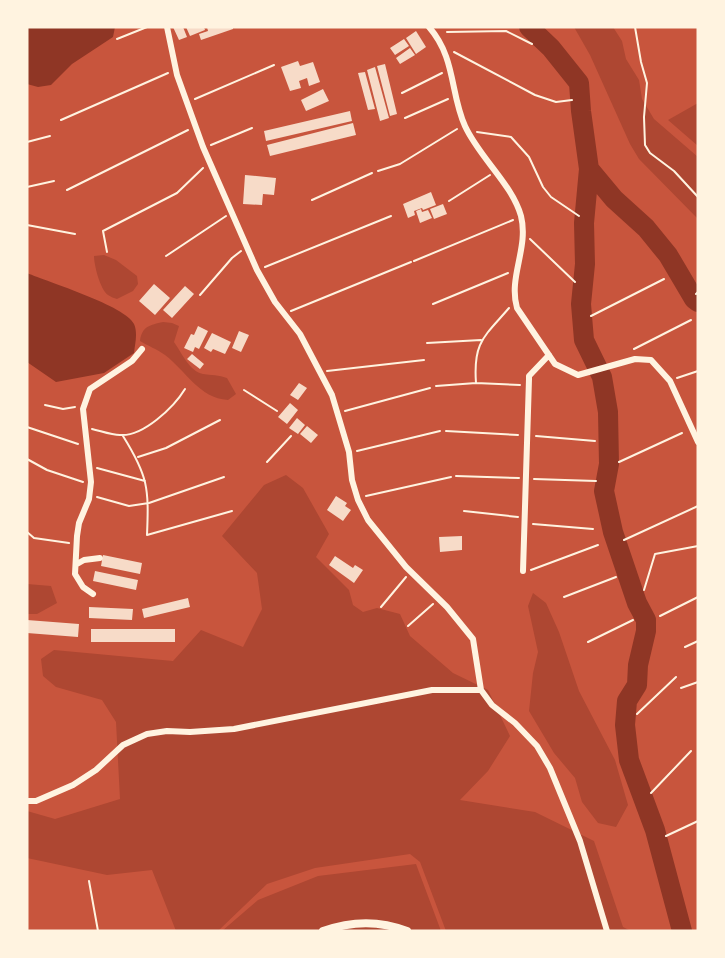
<svg xmlns="http://www.w3.org/2000/svg" width="725" height="958" font-family="'IBM Plex Sans',sans-serif">
<rect width="100%" height="100%" fill="#c8553d"/>
<!-- green -->
<path fill="#ae4732" d="M574 27H613L622 41 626 59 639 80 642 99 654 119 698 157V219L639 159 630 144 590 55Z
M698 103V146L668 120Z
M104 255 116 260 137 276 138 284 133 291 117 299C114 298 111 297 108 295 100 289 94 265 94 256Z
M163 322 172 323 179 326 174 342C182 353 189 371 203 374 211 375 219 375 227 378L236 394 228 400C199 398 186 371 165 355 157 349 148 346 140 341 142 326 150 325 163 322Z
M286 475 303 488 329 534 316 557 349 590 353 605 363 612 377 608 400 614 410 636 453 673 488 690 510 736 488 771 460 800 535 812 594 841 623 927 631 931H446L420 862 410 854 315 868 267 884 218 931H176L152 870 107 875 27 858V811L55 819 120 799 116 722 102 700 56 687 43 676 41 659 54 650 173 661 201 630 243 647 262 609 257 573 222 536 264 485Z
M27 584 51 586 57 603 37 614H27Z
M533 593 546 603 559 632 579 691 615 760 628 805 616 827 598 823 582 802 575 778 554 753 529 711 533 673 538 652 528 606Z
M416 864 441 931H222L258 900 318 876Z"/>
<!-- water -->
<path fill="#8f3625" d="M27 27H115L113 37 72 64 51 85 38 87 27 84Z
M27 273C48 282 126 306 134 324 138 333 135 344 134 353L104 373 56 382 27 362Z"/>
<g fill="none" stroke-linecap="round" stroke-linejoin="round">
<!-- river -->
<path stroke="#8f3625" stroke-width="20" d="M529 27 551 48 579 83 581 111 589 169 614 199 646 228 668 255 694 299 698 302
M589 169 584 223 585 264 581 304 584 340 602 377 608 412 609 464 604 491 613 532 637 603 646 620V631L638 665 637 685 627 701 625 725 629 760 655 830 682 931"/>
</g>
<!-- building -->
<path fill="#f7dbc8" d="M173 27H183L187 37 179 40Z
M186 27H204L205 30 190 36Z
M207 27H233V29L201 40 199 34 208 31Z
M416 31 426 47 416 54 406 38Z
M404 39 409 46 395 55 390 48Z
M410 48 415 55 400 64 396 58Z
M298 61 300 66 313 62 320 82 309 86 307 78 299 81 301 88 290 91 281 67Z
M385 64 397 114 390 116 377 66Z
M375 67 389 118 380 121 367 70Z
M365 72 375 109 368 110 358 73Z
M323 89 329 101 306 111 301 100Z
M350 111 352 121 266 141 264 131Z
M353 123 356 135 270 156 267 145Z
M245 175 276 178 274 195 263 194 262 205 243 204Z
M431 192 436 205 423 210 422 208 414 211 415 215 408 218 403 204Z
M443 204 447 214 434 219 430 209Z
M421 209 422 212 428 210 432 218 420 223 416 211Z
M154 284 170 298 155 315 139 301Z
M185 286 194 294 172 318 163 310Z
M198 326 208 331 199 349 195 347 193 352 184 348 191 334 194 335Z
M239 331 249 335 241 352 232 348Z
M212 333 231 342 225 354 213 349 211 352 204 348Z
M192 354 204 364 200 369 187 359Z
M299 383 307 388 298 400 290 395Z
M290 403 298 410 287 424 278 417Z
M297 418 305 425 298 434 289 428Z
M307 426 318 435 311 443 300 434Z
M336 496 347 503 345 506 351 510 343 521 327 510Z
M462 536V550L440 552 439 537Z
M103 555 142 563 140 574 101 566Z
M335 556 353 568 355 565 363 570 354 583 329 565Z
M95 571 138 580 136 590 93 581Z
M188 598 190 607 144 618 142 609Z
M89 607 133 609 132 620 89 618Z
M27 620 79 624 78 637 27 633Z
M91 629H175V642H91Z"/>
<g fill="none" stroke-linecap="round" stroke-linejoin="round">
<!-- path -->
<path stroke="#fff3e0" stroke-width="2" d="M635 27 641 62 647 83 644 117 645 145 650 153 674 171 698 197
M447 32 506 31 532 44
M117 39 147 27
M454 52 535 95 556 102 572 100
M402 93 442 73
M195 99 274 65
M405 118 448 99
M61 120 168 73
M477 132 511 137 529 157 543 187 551 197 579 216
M27 142 50 136
M211 145 252 128
M378 171 400 164 457 129
M27 187 54 181
M67 190 188 130
M312 200 372 173
M449 201 490 175
M27 225 75 234
M530 239 575 282
M107 252 103 231 177 193 203 168
M166 256 226 216
M414 261 513 220
M265 267 391 216
M696 294 698 292
M200 295 232 258 241 251
M433 304 508 273
M291 311 411 262
M591 316 664 279
M427 343 481 340
M634 349 691 320
M327 371 424 360
M677 378 698 371
M476 383C473 342 484 337 509 308
M436 386 476 383 520 385
M244 390 277 411
M45 405 63 409 75 407
M345 411 430 388
M27 427 78 444
M92 429C101 431 111 435 120 435 143 437 174 407 185 389
M446 431 518 435
M123 436C148 476 149 488 147 535L232 511
M536 436 595 441
M357 451 440 431
M138 457 166 448 220 420
M27 459 47 470 83 482
M267 462 291 436
M619 462 682 433
M97 468 145 481
M456 476 519 478
M534 479 596 481
M366 496 451 477
M97 497 129 506 149 503 224 477
M464 511 518 517
M533 524 593 529
M27 532 34 538 69 543
M624 540 698 506
M531 570 598 545
M644 590 655 554 698 546
M564 597 616 577
M381 607 406 577
M660 616 698 597
M408 626 433 604
M588 642 633 620
M685 647 698 641
M681 688 698 682
M637 714 676 677
M651 793 691 751
M666 836 698 821
M89 881 98 931"/>
<!-- minor -->
<path stroke="#fff3e0" stroke-width="6" d="M167 27 177 75 203 147 257 270 275 302 300 334 332 395 349 452 352 480 358 500 368 520 406 567 447 607 473 639 481 690 492 705 515 723 537 746 550 768 580 841 607 931
M429 27C456 58 450 93 465 126 479 157 512 184 521 216 529 248 508 277 517 308L555 364 578 375 635 359 651 360 670 381 698 442
M77 564 84 560 100 558
M523 571 529 379V376L549 355
M93 594 83 587 75 574 77 536 79 523 89 499 91 482 83 409 90 389 132 361 142 349
M27 801H36L73 785 96 770 123 745 147 734 167 731 190 732 234 729 432 690H481"/>
<!-- tertiary -->
<path stroke="#fff3e0" stroke-width="8" d="M323 931C351 921 379 920 407 931"/>
</g>
<!-- border -->
<rect width="725" height="958" fill="none" stroke="#fff3e0" stroke-width="57"/>
</svg>
